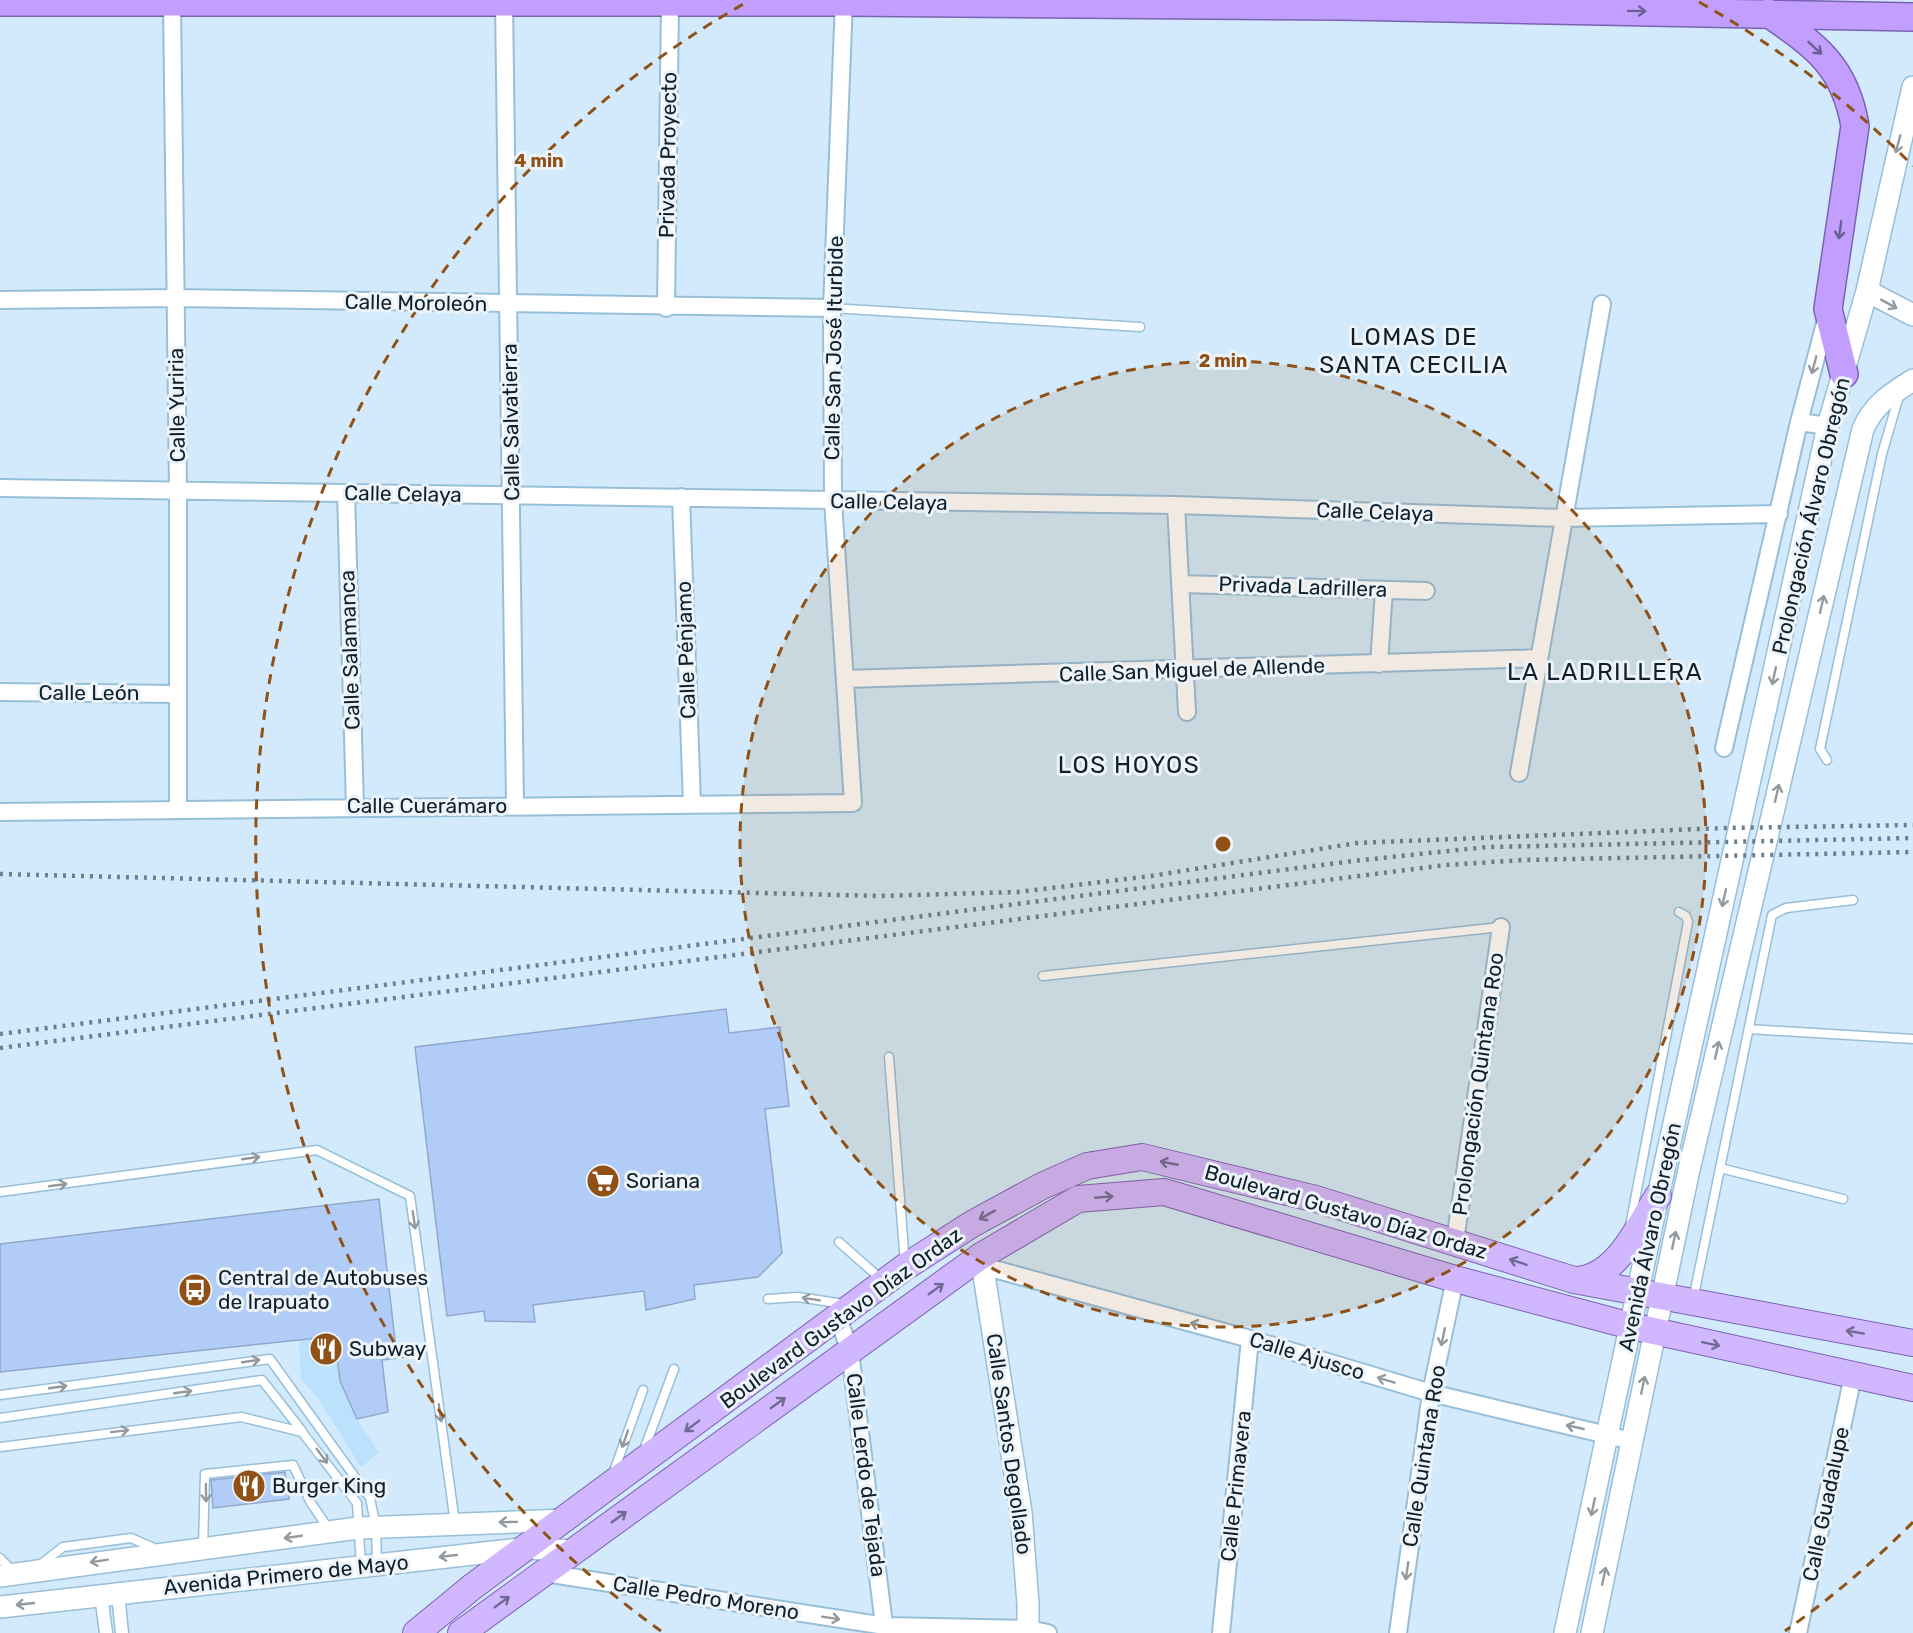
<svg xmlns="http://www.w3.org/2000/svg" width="1913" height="1633" font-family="Rubik,sans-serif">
<rect width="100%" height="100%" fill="#d2eafb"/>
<!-- built -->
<path fill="#bbe1fc" d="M335 1336 340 1381 357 1419 379 1453 361 1467 317 1397 301 1379 299 1340Z"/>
<!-- building -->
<path fill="#b1ccf6" stroke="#91a8cc" stroke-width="1.5" d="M726 1009 729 1033 780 1027 789 1106 765 1109 782 1253 758 1277 694 1285 695 1299 646 1310 644 1291 533 1305 535 1322 485 1321 484 1311 447 1316 415 1047Z
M379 1199 397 1358 382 1360 388 1412 357 1419 340 1381 337 1356 319 1358 317 1338 0 1372V1244Z
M285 1472 289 1499 213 1508 211 1480Z"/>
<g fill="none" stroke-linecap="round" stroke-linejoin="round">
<!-- service casing -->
<g stroke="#97bfda" stroke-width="11">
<path id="service" d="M832 308 1140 327
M1827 760 1820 749 1882 454 1899 396
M1043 976 1501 927
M1749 1029 1913 1039
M889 1057 905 1264
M1720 1168 1843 1199
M0 1192 317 1150 410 1196 455 1523
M1630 1226 1688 922 1686 916 1679 912
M839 1242 882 1280
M768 1299 798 1297 844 1304
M1693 1300 1772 915 1786 908 1853 900
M0 1395 270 1359 370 1498 376 1527 377 1563
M0 1418 262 1380 302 1431
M0 1447 241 1417 302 1432 357 1503 361 1565
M644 1450 674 1369
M613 1474 643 1390
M203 1548 205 1474 293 1465 311 1503 330 1531
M0 1558 13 1572
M40 1565 63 1547 131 1538 156 1549"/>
</g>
<!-- pedestrian casing -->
<g stroke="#97bfda" stroke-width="15">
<path id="pedestrian" d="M118 1594 122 1633
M101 1595 106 1633"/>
</g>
<!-- minor casing -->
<g stroke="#97bfda" stroke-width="20">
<path id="minor" d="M172 1 178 491V809
M504 2 515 805
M0 300 176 298 832 308
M666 308 670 3
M1799 422 1828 426
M0 488 1176 505 1563 518 1779 514
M346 493 355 806
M681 497 692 804
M1176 505 1187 712
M1180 584 1426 591
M1379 664 1384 590
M845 679 1539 658
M0 692 178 694
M1724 748 1799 422 1827 316
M1519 773 1602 304
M0 812 853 803 833 501 832 308 844 0
M1455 1241 1501 927
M983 1266 1250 1339 1431 1393 1632 1441
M838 1318 850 1351 885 1633
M545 1573 885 1626 1028 1629 1048 1633
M1221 1633 1250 1339
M1398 1633 1431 1393 1455 1279
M1798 1633 1853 1376"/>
</g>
<!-- tertiary casing -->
<g stroke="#97bfda" stroke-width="24">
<path id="tertiary" d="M1867 291 1913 315
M981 1256 1021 1512 1028 1604V1633
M0 1576 358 1528 566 1520
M0 1607 528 1548 572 1551
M1565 1633 1658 1196 1828 426 1867 291 1913 87
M1592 1633 1688 1174 1863 429C1874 404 1891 394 1913 380"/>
</g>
<!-- primary casing -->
<g stroke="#7a63b3" stroke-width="28">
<path id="primary" d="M1574 1280C1616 1280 1638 1227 1658 1196
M416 1633 472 1587 905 1267 972 1224 1042 1186 1087 1166 1142 1157 1316 1199 1574 1280 1913 1343
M461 1633 981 1256 1078 1199 1164 1192 1455 1279 1631 1326 1913 1388"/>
</g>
<!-- trunk casing -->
<g stroke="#7a63b3" stroke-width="30">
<path id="trunk" d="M0 2H844L1342 6 1913 17
M1768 13C1816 46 1845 66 1855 126L1828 309 1844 374"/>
</g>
<!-- service -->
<use href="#service" stroke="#fff" stroke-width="8"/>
<!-- pedestrian -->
<use href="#pedestrian" stroke="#fff" stroke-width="12"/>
<!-- minor -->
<use href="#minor" stroke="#fff" stroke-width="16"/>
<!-- tertiary -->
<use href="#tertiary" stroke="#fff" stroke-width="21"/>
<!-- primary -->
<use href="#primary" stroke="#d1b7fe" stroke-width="26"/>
<!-- trunk -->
<use href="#trunk" stroke="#c29ffe" stroke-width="27"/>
<!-- rail -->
<path stroke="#6c7f8d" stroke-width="4.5" stroke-dasharray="3 6" stroke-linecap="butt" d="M0 874 880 896 1018 892 1151 876 1357 843 1724 828 1913 825
M0 1034 1353 861 1487 847 1913 838
M0 1048 1446 865 1523 860 1913 852"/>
</g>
<!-- one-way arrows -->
<defs><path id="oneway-shaft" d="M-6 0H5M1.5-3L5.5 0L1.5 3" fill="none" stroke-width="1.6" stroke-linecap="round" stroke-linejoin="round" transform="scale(1.5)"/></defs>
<g stroke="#695f94">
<use href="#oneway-shaft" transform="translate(1637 11) rotate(1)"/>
<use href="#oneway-shaft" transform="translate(1815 48) rotate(43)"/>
<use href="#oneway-shaft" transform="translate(1840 230) rotate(98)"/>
</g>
<g stroke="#939a9f">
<use href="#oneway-shaft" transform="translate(1898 144) rotate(105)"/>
<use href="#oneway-shaft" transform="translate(1889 304) rotate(29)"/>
<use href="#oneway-shaft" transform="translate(1814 365) rotate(105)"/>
<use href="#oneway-shaft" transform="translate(1822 604) rotate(-77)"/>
<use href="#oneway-shaft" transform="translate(1774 676) rotate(102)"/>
<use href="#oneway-shaft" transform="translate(1777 793) rotate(-77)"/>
<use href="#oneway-shaft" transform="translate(1724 898) rotate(103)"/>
<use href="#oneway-shaft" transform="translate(1717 1050) rotate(-77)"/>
<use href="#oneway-shaft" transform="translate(251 1158) rotate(-8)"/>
<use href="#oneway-shaft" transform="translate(58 1185) rotate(-8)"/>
<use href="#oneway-shaft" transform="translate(414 1220) rotate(82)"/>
<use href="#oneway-shaft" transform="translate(1674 1240) rotate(-78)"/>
<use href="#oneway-shaft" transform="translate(811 1299) rotate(-171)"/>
<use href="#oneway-shaft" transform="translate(1199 1325) rotate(-165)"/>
<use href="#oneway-shaft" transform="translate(1443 1337) rotate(102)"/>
<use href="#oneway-shaft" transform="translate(251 1361) rotate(-8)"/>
<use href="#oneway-shaft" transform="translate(1386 1380) rotate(-163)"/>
<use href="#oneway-shaft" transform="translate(1643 1385) rotate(-78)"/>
<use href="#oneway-shaft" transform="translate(58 1387) rotate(-8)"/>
<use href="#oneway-shaft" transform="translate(183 1392) rotate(-8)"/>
<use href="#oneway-shaft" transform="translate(440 1413) rotate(82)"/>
<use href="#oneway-shaft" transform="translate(1575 1427) rotate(-167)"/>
<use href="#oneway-shaft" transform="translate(120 1431) rotate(-7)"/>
<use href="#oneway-shaft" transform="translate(625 1439) rotate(109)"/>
<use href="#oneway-shaft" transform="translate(322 1456) rotate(53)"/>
<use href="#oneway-shaft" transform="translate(206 1493) rotate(89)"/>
<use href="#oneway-shaft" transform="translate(1593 1507) rotate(102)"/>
<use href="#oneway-shaft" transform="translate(508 1522) rotate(179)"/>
<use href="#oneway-shaft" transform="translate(293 1537) rotate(172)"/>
<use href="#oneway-shaft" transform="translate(448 1556) rotate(174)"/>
<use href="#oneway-shaft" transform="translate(99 1561) rotate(171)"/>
<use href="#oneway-shaft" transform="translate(1407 1571) rotate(98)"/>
<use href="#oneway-shaft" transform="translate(1604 1576) rotate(-78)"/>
<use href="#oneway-shaft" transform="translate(25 1604) rotate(174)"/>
<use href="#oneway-shaft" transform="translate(831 1618) rotate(9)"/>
</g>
<g stroke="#706b94">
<use href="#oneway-shaft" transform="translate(1169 1163) rotate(-169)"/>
<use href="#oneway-shaft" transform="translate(1104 1197) rotate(-5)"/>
<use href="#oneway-shaft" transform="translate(987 1215) rotate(151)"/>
<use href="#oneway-shaft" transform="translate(1518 1262) rotate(-162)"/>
<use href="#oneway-shaft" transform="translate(936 1289) rotate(-36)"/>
<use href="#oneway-shaft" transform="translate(1855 1332) rotate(-170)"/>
<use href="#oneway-shaft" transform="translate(1711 1344) rotate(12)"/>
<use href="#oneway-shaft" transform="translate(778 1403) rotate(-36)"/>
<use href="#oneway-shaft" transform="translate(692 1426) rotate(143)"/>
<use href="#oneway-shaft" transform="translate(619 1517) rotate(-36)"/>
<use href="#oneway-shaft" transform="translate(502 1602) rotate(-36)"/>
</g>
<!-- distance rings -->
<circle cx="1223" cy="844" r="483" fill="#8f5115" fill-opacity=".12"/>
<g fill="none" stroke="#8f5115" stroke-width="3" stroke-dasharray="10 8">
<circle cx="1223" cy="844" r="483"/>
<path d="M1913 1522A967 967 0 0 1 1785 1631M661 1631A967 967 0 0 1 747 2M1699 2A967 967 0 0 1 1913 166"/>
</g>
<!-- icons -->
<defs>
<g id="supermarket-disc" transform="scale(1.725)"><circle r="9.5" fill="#8f5115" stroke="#ecf4fa"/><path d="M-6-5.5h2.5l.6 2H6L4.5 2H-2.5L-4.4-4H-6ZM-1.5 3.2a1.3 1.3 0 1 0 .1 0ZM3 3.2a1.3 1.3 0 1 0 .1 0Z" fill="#fff"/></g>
<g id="bus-disc" transform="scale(1.725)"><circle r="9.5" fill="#8f5115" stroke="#ecf4fa"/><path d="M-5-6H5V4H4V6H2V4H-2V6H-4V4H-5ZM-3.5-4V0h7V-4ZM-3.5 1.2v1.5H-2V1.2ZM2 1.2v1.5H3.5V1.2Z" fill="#fff"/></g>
<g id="restaurant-disc" transform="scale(1.725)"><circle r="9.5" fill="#8f5115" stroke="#ecf4fa"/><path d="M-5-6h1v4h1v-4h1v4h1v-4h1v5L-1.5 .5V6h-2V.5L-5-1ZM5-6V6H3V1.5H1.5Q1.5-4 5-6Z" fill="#fff"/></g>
</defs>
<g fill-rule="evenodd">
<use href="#supermarket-disc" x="603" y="1181"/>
<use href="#bus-disc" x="195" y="1290"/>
<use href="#restaurant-disc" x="326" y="1349"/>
<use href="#restaurant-disc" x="249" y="1486"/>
</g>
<g text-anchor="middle" stroke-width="6" stroke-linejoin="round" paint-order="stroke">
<!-- street labels -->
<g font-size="21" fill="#101f29" stroke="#ecf4fa">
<text transform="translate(668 155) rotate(-89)" y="7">Privada Proyecto</text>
<text transform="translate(416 303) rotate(1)" y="7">Calle Moroleón</text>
<text transform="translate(834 348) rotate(-89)" y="7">Calle San José Iturbide</text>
<text transform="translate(177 405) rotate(-91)" y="7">Calle Yuriria</text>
<text transform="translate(511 422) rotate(-91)" y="7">Calle Salvatierra</text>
<text transform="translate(403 494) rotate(1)" y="7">Calle Celaya</text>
<text transform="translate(889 502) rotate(1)" y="7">Calle Celaya</text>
<text transform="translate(1375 512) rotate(2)" y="7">Calle Celaya</text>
<text transform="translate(1811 516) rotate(-77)" y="7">Prolongación Álvaro Obregón</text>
<text transform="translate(1303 587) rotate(2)" y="7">Privada Ladrillera</text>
<text transform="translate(350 650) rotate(-92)" y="7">Calle Salamanca</text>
<text transform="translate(686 650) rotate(-92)" y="7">Calle Pénjamo</text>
<text transform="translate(1192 670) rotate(-2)" y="7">Calle San Miguel de Allende</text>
<text x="89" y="700">Calle León</text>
<text x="427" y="813">Calle Cuerámaro</text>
<text transform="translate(1478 1084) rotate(-82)" y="7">Prolongación Quintana Roo</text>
<text transform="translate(1346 1212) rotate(16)" y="7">Boulevard Gustavo Díaz Ordaz</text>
<text transform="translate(1650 1237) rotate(-78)" y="7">Avenida Álvaro Obregón</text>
<text transform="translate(841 1318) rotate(-36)" y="7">Boulevard Gustavo Díaz Ordaz</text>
<text transform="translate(1307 1356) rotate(17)" y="7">Calle Ajusco</text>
<text transform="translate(1009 1444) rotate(82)" y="7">Calle Santos Degollado</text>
<text transform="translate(1424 1456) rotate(-81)" y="7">Calle Quintana Roo</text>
<text transform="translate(866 1475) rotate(83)" y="7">Calle Lerdo de Tejada</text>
<text transform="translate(1236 1486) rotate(-84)" y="7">Calle Primavera</text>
<text transform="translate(1826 1504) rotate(-78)" y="7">Calle Guadalupe</text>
<text transform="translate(286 1575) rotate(-6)" y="7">Avenida Primero de Mayo</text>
<text transform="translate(706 1598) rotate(9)" y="7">Calle Pedro Moreno</text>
</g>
<!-- poi labels -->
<g font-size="21" fill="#101f29" stroke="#ecf4fa" text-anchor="start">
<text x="626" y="1188">Soriana</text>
<text x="218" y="1285">Central de Autobuses<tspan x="218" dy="24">de Irapuato</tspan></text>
<text x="349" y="1356">Subway</text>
<text x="272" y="1493">Burger King</text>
</g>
<!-- quarter labels -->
<g font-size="24" letter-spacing="1.5" fill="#101f29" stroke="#ecf4fa">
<text x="1414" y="345">LOMAS DE<tspan x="1414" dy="28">SANTA CECILIA</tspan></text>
<text x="1605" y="680">LA LADRILLERA</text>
<text x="1129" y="773">LOS HOYOS</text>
</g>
</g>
<circle cx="1223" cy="844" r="9" fill="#8f5115" stroke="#ecf4fa" stroke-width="3"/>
<g font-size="18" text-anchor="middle" font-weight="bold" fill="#8f5115" stroke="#ecf4fa" stroke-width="6" stroke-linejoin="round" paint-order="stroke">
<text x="539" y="167">4 min</text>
<text x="1223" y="367">2 min</text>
</g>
</svg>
